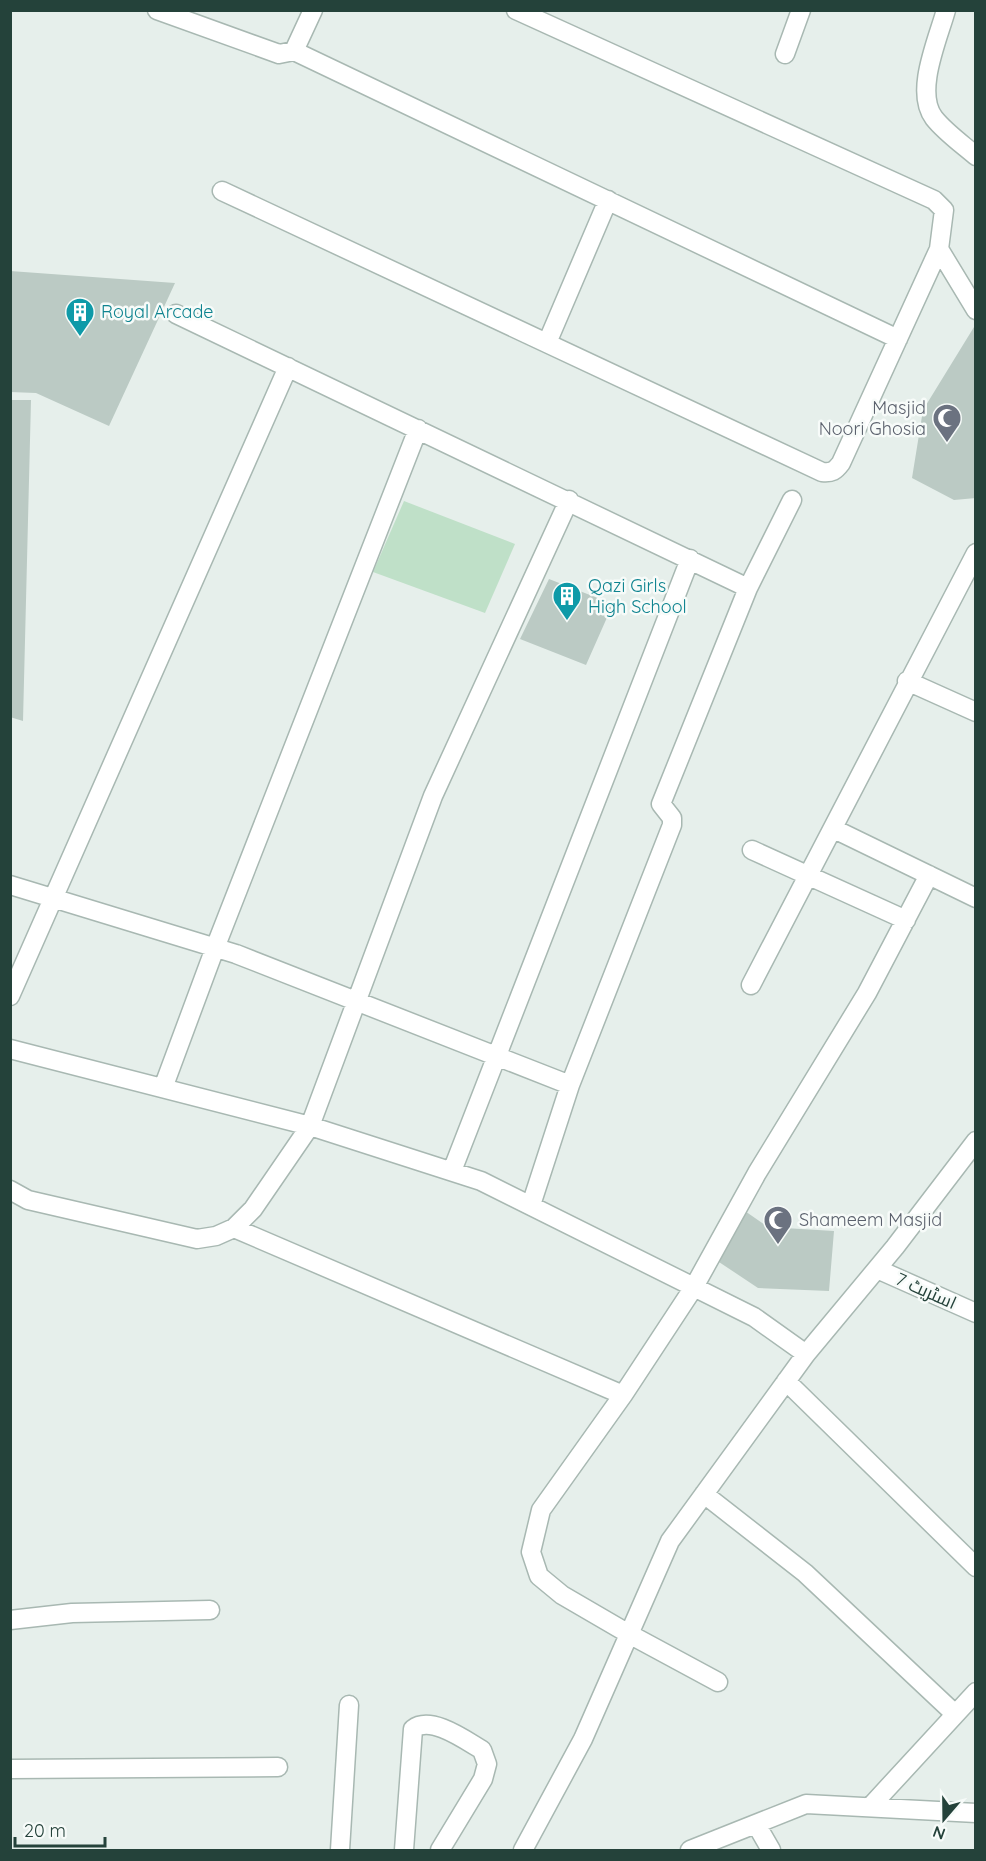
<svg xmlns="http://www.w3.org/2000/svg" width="986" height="1861" font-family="Quicksand,Cairo,sans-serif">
<rect width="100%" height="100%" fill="#e6efeb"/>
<!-- park -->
<path fill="#bfe0c8" d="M404 501 515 544 485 613 373 572Z"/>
<!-- building -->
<path fill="#bbcac4" d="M10 271 175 283 109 426 36 393 10 392Z
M974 327 976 498 954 500 912 478 923 410Z
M10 400H31L23 721 10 717Z
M549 579 613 604 586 665 520 639Z
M742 1209 768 1227 834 1231 829 1291 758 1288 716 1260Z"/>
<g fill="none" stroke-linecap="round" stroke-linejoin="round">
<!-- street casing -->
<g stroke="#a8b8b2" stroke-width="21">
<path id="street" d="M157 10 279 54 294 51 898 339
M516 10 934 200 944 210 939 249 976 310
M946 10C938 39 914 92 934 118 945 132 962 144 976 156
M294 51 313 10
M785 54 801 10
M222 191 822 472C832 473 835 471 841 463L939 249
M176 314 748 588
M547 343 608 200
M907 681 976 712
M834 829 976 898
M752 850 906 920
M10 885 236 954 570 1085
M751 985 976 553
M10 996 288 367
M10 1049 310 1126 481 1181 754 1317 806 1354
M163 1088 215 948 418 429
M452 1171 690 559
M10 1190 28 1200 197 1239 216 1236 234 1228 253 1209 310 1126 433 796 569 500
M531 1205 570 1085 672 825V818L661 804 748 588 792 500
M234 1228 623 1395
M877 1269 976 1313
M786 1381 976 1567
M704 1494 805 1573 955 1714
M10 1620 72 1613 210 1610
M718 1682 629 1634 562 1595 539 1576 531 1552 541 1510 623 1395 694 1287 757 1173 867 993 929 875
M10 1769 278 1767
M870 1807 976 1692
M756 1824 771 1850
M340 1850 349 1705
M404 1850 413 1729C431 1715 465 1740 482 1750L487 1764 483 1779 440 1850
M523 1850 583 1739 670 1541 806 1354 895 1247 976 1141
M690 1850 806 1804 976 1813"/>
</g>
<!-- street -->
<use href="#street" stroke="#fff" stroke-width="18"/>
</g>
<!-- icons -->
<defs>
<g id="building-pin" transform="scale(1.5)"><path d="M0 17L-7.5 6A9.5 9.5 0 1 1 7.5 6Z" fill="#0f9aa8" stroke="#f7fbf9"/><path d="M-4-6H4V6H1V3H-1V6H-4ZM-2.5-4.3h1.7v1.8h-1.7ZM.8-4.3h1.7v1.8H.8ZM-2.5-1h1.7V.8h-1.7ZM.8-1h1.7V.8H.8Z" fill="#fff"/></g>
<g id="mosque-pin" transform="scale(1.5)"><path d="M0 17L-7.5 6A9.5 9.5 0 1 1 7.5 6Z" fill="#6b7280" stroke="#f7fbf9"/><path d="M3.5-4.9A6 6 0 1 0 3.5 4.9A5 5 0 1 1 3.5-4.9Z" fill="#fff"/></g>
</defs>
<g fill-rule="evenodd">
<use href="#building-pin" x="80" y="312"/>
<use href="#mosque-pin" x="947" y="418"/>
<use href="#building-pin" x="567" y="596"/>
<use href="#mosque-pin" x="778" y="1220"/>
</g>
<g text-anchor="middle" stroke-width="5" stroke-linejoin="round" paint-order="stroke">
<!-- culture labels -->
<g font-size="18" fill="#0d838f" stroke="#f7fbf9" text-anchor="start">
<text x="101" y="318">Royal Arcade</text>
<text x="588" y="592">Qazi Girls<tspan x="588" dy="21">High School</tspan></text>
</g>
<!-- worship labels -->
<g font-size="18" fill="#5b616d" stroke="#f7fbf9" text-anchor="end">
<text x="926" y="414">Masjid<tspan x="926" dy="21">Noori Ghosia</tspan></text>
<text x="799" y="1226" text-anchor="start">Shameem Masjid</text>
</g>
<!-- street labels -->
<g font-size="18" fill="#24423a" stroke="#f7fbf9">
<text transform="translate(926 1291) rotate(24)" y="6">اسٹریٹ 7</text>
</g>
</g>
<!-- border -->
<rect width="986" height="1861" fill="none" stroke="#24423a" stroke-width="24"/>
<!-- north arrow -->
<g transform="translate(944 1819) rotate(200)" stroke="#f7fbf9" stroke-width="4.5" paint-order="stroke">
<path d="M0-4.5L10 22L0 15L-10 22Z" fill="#24423a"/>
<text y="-9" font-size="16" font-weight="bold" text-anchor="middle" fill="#24423a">N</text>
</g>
<!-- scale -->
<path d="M15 1837v9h90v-9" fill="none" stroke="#24423a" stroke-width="3"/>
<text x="24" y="1837" font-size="18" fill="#24423a" stroke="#f7fbf9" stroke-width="4.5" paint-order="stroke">20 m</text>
</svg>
